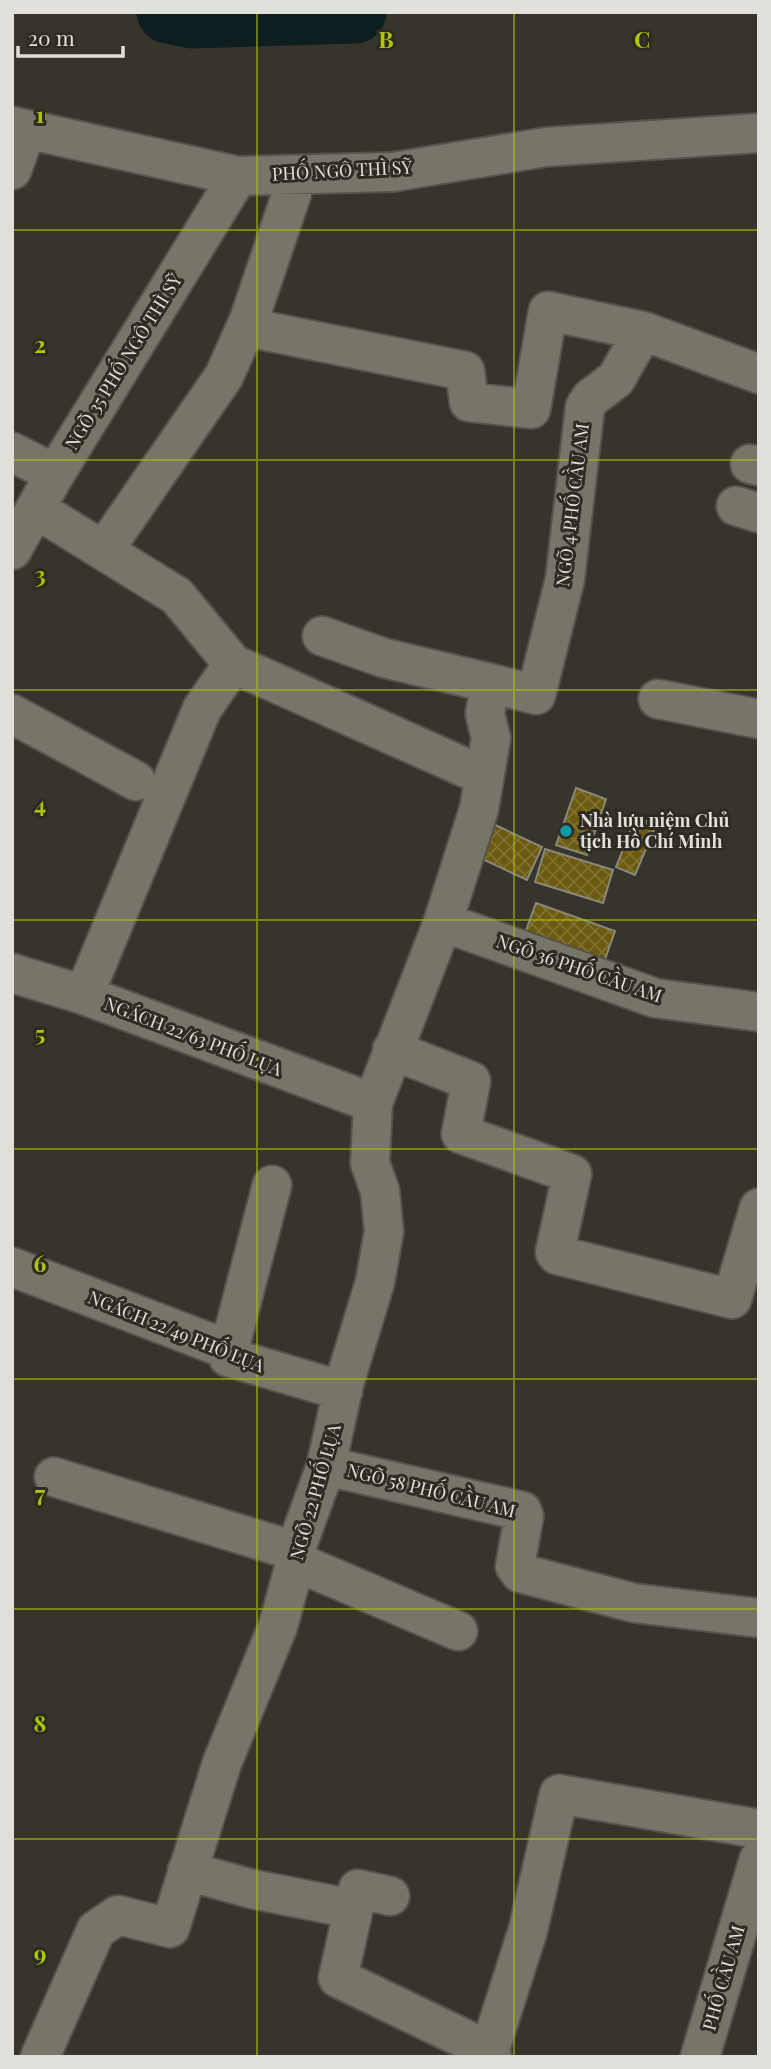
<svg xmlns="http://www.w3.org/2000/svg" width="771" height="2069" font-family="'Playfair Display',serif">
<defs>
<pattern id="building-cross-hatch" width="8" height="8" patternUnits="userSpaceOnUse" patternTransform="scale(1.75)"><rect width="8" height="8" fill="#6b5a0f"/><path d="M0 0l8 8M0 8l8-8" fill="none" stroke="#807131"/></pattern>
</defs>
<rect width="100%" height="100%" fill="#37352b"/>
<g fill="none" stroke-linecap="round" stroke-linejoin="round">
<!-- river -->
<path stroke="#0d1d20" stroke-width="63" d="M168 12 192 17 355 12"/>
</g>
<!-- building -->
<path fill="url(#building-cross-hatch)" stroke="#8a877c" stroke-width="2" d="M576 788 606 799 587 855 556 845Z
M636 817 656 825 635 875 616 867Z
M491 823 542 847 527 880 476 856Z
M545 849 613 870 603 903 535 882Z
M536 903 615 931 603 965 524 936Z"/>
<g fill="none" stroke-linecap="round" stroke-linejoin="round">
<!-- minor casing -->
<g stroke="#55534b" stroke-width="42">
<path id="minor" d="M12 126 238 176 393 172 546 147 759 133
M12 170 26 131
M246 327 465 371 469 402 531 409 548 311 643 331 759 374
M12 452 55 474
M750 464 759 466
M736 506 759 513
M36 509 177 596 233 664
M12 550 55 474 238 176
M104 550 224 376 249 320 298 175
M322 636 384 658 490 683
M658 699 759 719
M12 714 136 781
M443 922 655 998 759 1012
M12 973 84 995 373 1103
M84 995 202 709 233 664 484 776
M392 1050 471 1081 461 1134 572 1174 555 1252 557 1255 732 1299 759 1208
M12 1267 229 1350 228 1357 343 1391
M229 1350 272 1185
M326 1466 522 1511 524 1516 515 1566 520 1573 634 1603 759 1618
M54 1477 295 1551
M294 1557 308 1567 458 1631
M187 1871 252 1889 353 1909
M390 1896 358 1889 338 1978 473 2043 492 2057
M488 2055 528 1930 559 1794 759 1829
M40 2057 96 1930 118 1915 170 1928 222 1763 278 1626 294 1568 295 1551 326 1466 344 1384 375 1282 384 1231 380 1191 370 1163 373 1103 443 922 479 809 491 738 485 714 490 683 536 695 565 579 585 407 591 398 616 379 643 331
M700 2057 759 1859"/>
</g>
<!-- minor -->
<use href="#minor" stroke="#777469" stroke-width="38"/>
</g>
<!-- grid -->
<path fill="none" stroke="#afc505" stroke-width="2" stroke-opacity="0.55" d="M257 12V2057M514 12V2057M12 230H759M12 460H759M12 690H759M12 920H759M12 1149H759M12 1379H759M12 1609H759M12 1839H759"/>
<!-- markers -->
<circle fill="#0f9aa8" stroke="#2d2b22" stroke-width="2.5" cx="566" cy="831" r="7"/>
<g text-anchor="middle" stroke-width="6" stroke-linejoin="round" paint-order="stroke">
<!-- street labels -->
<g font-size="18" fill="#e1dfd9" stroke="#2d2b22">
<text transform="translate(342 171) rotate(-3)" y="6">PHỐ NGÔ THÌ SỸ</text>
<text transform="translate(124 362) rotate(-58)" y="6">NGÕ 35 PHỐ NGÔ THÌ SỸ</text>
<text transform="translate(573 505) rotate(-83)" y="6">NGÕ 4 PHỐ CẦU AM</text>
<text transform="translate(579 969) rotate(19)" y="6">NGÕ 36 PHỐ CẦU AM</text>
<text transform="translate(193 1037) rotate(21)" y="6">NGÁCH 22/63 PHỐ LỤA</text>
<text transform="translate(176 1332) rotate(22)" y="6">NGÁCH 22/49 PHỐ LỤA</text>
<text transform="translate(431 1491) rotate(14)" y="6">NGÕ 58 PHỐ CẦU AM</text>
<text transform="translate(316 1492) rotate(-74)" y="6">NGÕ 22 PHỐ LỤA</text>
<text transform="translate(724 1978) rotate(-74)" y="6">PHỐ CẦU AM</text>
</g>
<!-- poi labels -->
<g font-size="18" font-weight="bold" fill="#e1dfd9" stroke="#2d2b22" text-anchor="start">
<text x="580" y="827">Nhà lưu niệm Chủ<tspan x="580" dy="21">tịch Hồ Chí Minh</tspan></text>
</g>
</g>
<g font-size="23" text-anchor="middle" font-weight="bold" fill="#afc505" stroke="#2d2b22" stroke-width="6" stroke-linejoin="round" paint-order="stroke">
<text x="386" y="48">B</text>
<text x="642" y="48">C</text>
<text x="40" y="123">1</text>
<text x="40" y="353">2</text>
<text x="40" y="583">3</text>
<text x="40" y="813">4</text>
<text x="40" y="1042">5</text>
<text x="40" y="1272">6</text>
<text x="40" y="1502">7</text>
<text x="40" y="1732">8</text>
<text x="40" y="1962">9</text>
</g>
<!-- border -->
<rect width="771" height="2069" fill="none" stroke="#e1dfd9" stroke-width="28"/>
<!-- scale -->
<path d="M18 46v10h105v-10" fill="none" stroke="#e1dfd9" stroke-width="3.5"/>
<text x="28" y="46" font-size="21" fill="#e1dfd9" stroke="#2d2b22" stroke-width="5" paint-order="stroke">20 m</text>
</svg>
